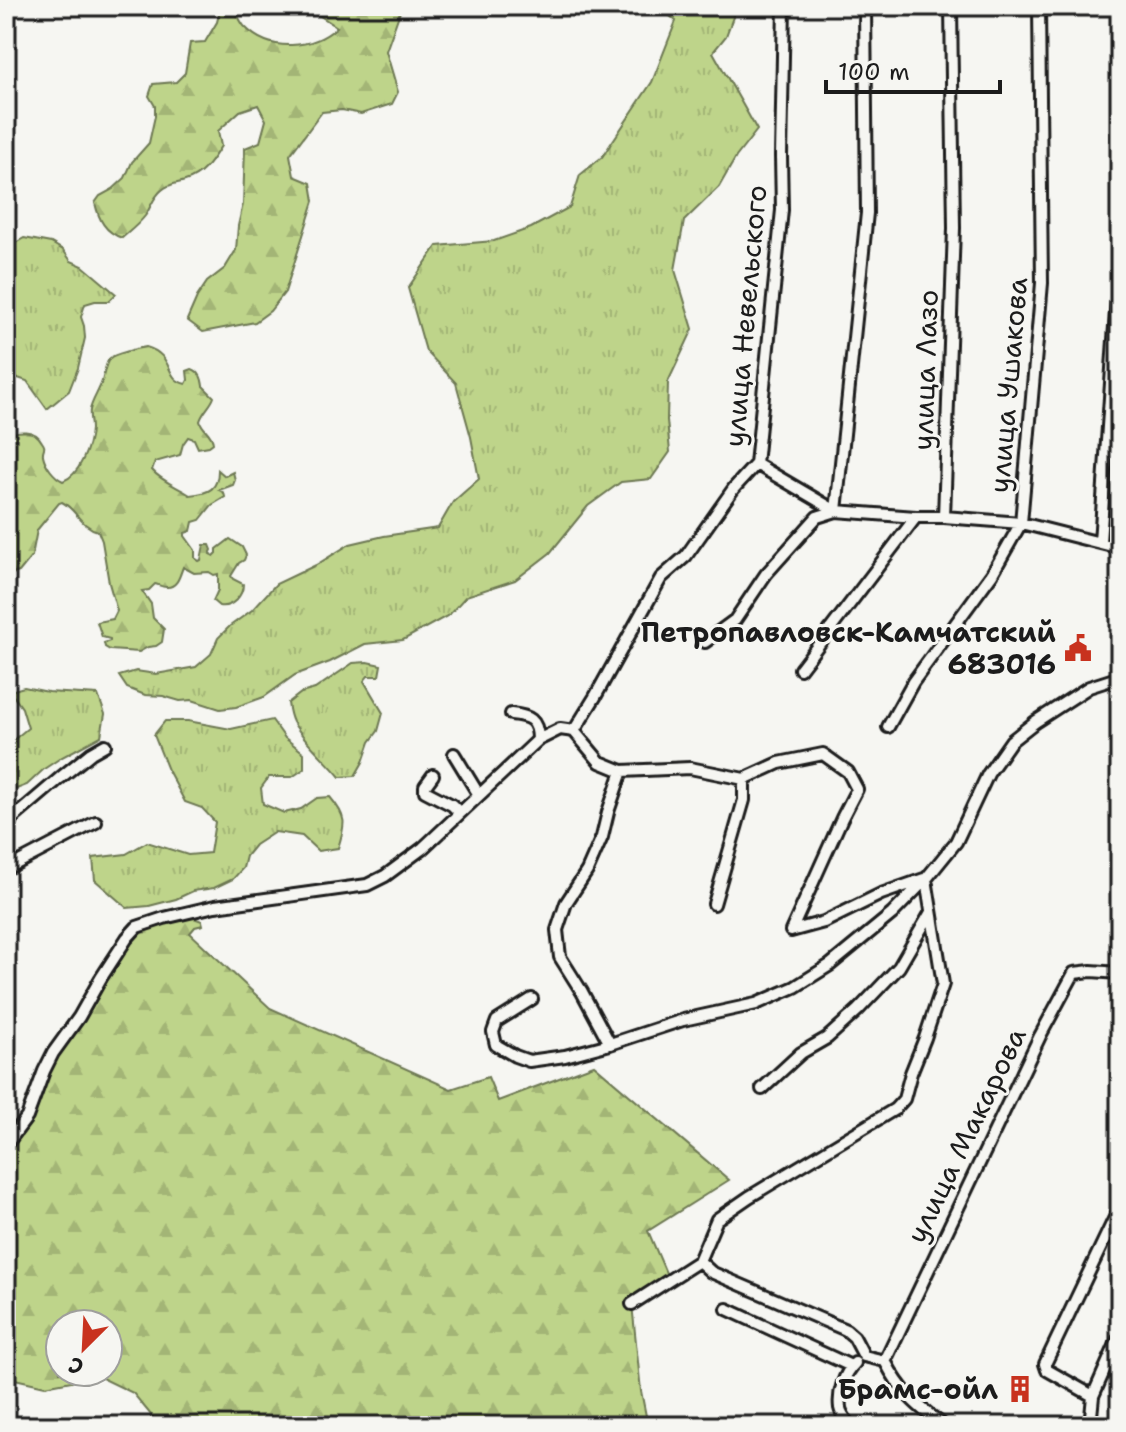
<svg xmlns="http://www.w3.org/2000/svg" width="1126" height="1432" font-family="'Shantell Sans',sans-serif">
<defs>
<pattern id="grass-tufts" width="24" height="20" patternUnits="userSpaceOnUse" patternTransform="scale(2)"><rect width="24" height="20" fill="#bed48a"/><path d="M3 7l-1-3M5 7V3M7 7l1-3M15 17l-1-3M17 17v-4M19 17l1-3" fill="none" stroke="#a3b576"/></pattern>
<pattern id="forest-firs" width="22" height="20" patternUnits="userSpaceOnUse" patternTransform="scale(2)"><rect width="22" height="20" fill="#bed48a"/><path d="M5 1l3.5 6h-7zM16 11l3.5 6h-7z" fill="#a3b576"/></pattern>
</defs>
<rect width="100%" height="100%" fill="#f6f6f2"/>
<filter id="ink" filterUnits="userSpaceOnUse"><feTurbulence type="fractalNoise" baseFrequency=".0125" numOctaves="2"/><feDisplacementMap in="SourceGraphic" scale="16" xChannelSelector="R" yChannelSelector="G"/><feConvolveMatrix kernelMatrix="1 2 1 2 8 2 1 2 1" color-interpolation-filters="sRGB"/></filter>
<g filter="url(#ink)">
<!-- grass -->
<path fill="url(#grass-tufts)" stroke="#6d7853" stroke-width="2" d="M658 6H737L726 36 713 52 757 130 736 157 719 187 684 221 675 270 693 329 668 382 667 420 670 452 651 479 621 482 588 506 550 553 515 580 466 596 449 615 403 640 365 644 330 662 295 675 264 697 236 707 220 709 192 700 180 701 163 696 145 695 127 688 119 676 136 671 156 674 196 667 211 654 218 638 230 626 252 610 276 584 316 565 350 544 384 536 438 528 453 502 479 479 471 437 456 383 426 351 408 288 437 246 494 241 531 228 570 207 580 175 602 157 652 82 676 21Z
M24 238 51 243 63 250 71 261 83 266 116 294 109 301H95L85 304 81 317 84 326 85 338 78 368 69 391 47 409 27 381 6 374V250L10 252 12 245Z
M367 662 381 665 379 676H368L364 681 383 713 378 731 370 742 363 762 355 776 340 777C326 760 303 740 293 722 290 716 289 710 288 703L301 693 315 689 353 663Z
M24 687 48 692 98 695 105 714 101 736 62 757 44 769 27 785 6 793V746L28 728 22 708 10 691Z
M272 720 285 738 304 753V769L292 777H269L261 788 263 804 284 813 301 809 317 798 330 797C347 817 346 823 338 848L318 851 302 836 275 832 255 845 246 856 243 868 233 879 214 888 193 891 176 899 149 906 127 908 95 880 93 858 126 854 147 842 188 855 210 853 215 822 202 808 185 802 168 770 154 735 165 721H188L231 729Z"/>
<!-- forest -->
<path fill="url(#forest-firs)" stroke="#6d7853" stroke-width="2" fill-rule="evenodd" d="M221 6H232C237 12 240 22 245 27 270 53 313 49 337 27L305 6H402L386 51 398 92 392 104 361 114 342 110 322 112 290 155 294 176 311 183 314 201 285 292 270 311 255 322 203 332 187 320 197 297 207 282 225 268 236 250 238 226 243 204 245 148 260 142 266 120 258 105 240 111 218 131 221 146C212 160 203 176 185 181 176 184 170 183 162 190 153 197 151 207 145 216 138 225 130 231 122 238 105 232 99 220 95 203L100 196 113 189 125 178 132 162 149 143 155 116V106L149 96 153 84 176 82 185 73 190 43 205 42 217 22Z
M146 347C175 355 164 380 186 384L188 380 187 371 192 369C200 372 202 378 203 386L214 397C211 406 203 411 200 421 202 429 212 433 213 443L209 446 198 448 194 439 188 437 183 444 180 455 155 462 152 470C161 481 178 487 190 495 210 493 218 489 218 470L225 476 233 472 235 480 233 485 219 490 224 493 225 497 212 505 200 520 193 522 191 531 185 533V536L195 550V558L199 561 201 560 204 545H210L212 550 210 554 214 556 217 553V549L230 539 242 547 246 555 244 560 239 563 231 576 233 579 243 584C243 596 232 608 219 606L213 601 218 590V574L214 575 209 572 194 573 183 567C180 574 178 588 166 587 162 587 159 585 155 584L149 590 142 591 151 604 153 618 164 629 162 642 156 646 148 647 139 652 110 650 105 647 104 643 110 641V639L102 637 97 622 113 619 117 611 109 583 102 541 98 531C81 527 76 509 62 502L59 503 37 530 32 556 19 572 12 574 6 571V436C17 430 35 428 42 442 47 449 42 447 43 455 45 465 54 477 63 481 80 475 90 446 91 429 91 422 89 416 90 410 92 400 99 391 102 381 104 375 105 363 110 358 114 354 139 348 146 347Z
M191 917 202 921 203 925 195 927 190 933 270 1008 451 1089 488 1077 498 1101 594 1065 729 1180 648 1231 669 1280 632 1304 641 1391 648 1426H160L133 1393 98 1376 45 1386 6 1377V1153C17 1141 30 1127 36 1111 44 1093 47 1074 56 1056L139 932C157 918 169 919 191 917ZM60 1324H108V1372H60Z"/>
<g fill="none" stroke-linecap="round" stroke-linejoin="round">
<!-- street casing -->
<g stroke="#1c1c1c" stroke-width="16">
<path id="street" d="M1120 9V10
M756 464 836 511 916 517
M944 517 1021 523 1120 548
M1100 542 1120 253
M705 642 735 620 766 574 817 517 836 511 867 213 865 6
M800 669 916 517H944L954 228 951 6
M511 714C529 716 538 719 538 740
M888 727 913 682 992 574 1021 523 1042 283 1039 6
M574 731 595 697 661 578 686 556 734 488 756 464 782 210 781 156 784 6
M574 731 600 762 622 771 690 768 744 779 779 763 823 754 848 772 857 789 842 818 791 931 824 922 881 894 924 879
M454 754 479 795
M433 775 425 786V791L452 805 460 813
M6 824 60 778 91 753 105 745
M6 869 96 822
M714 904 744 800V779
M532 999 497 1021 493 1032 496 1045 515 1056 529 1061 565 1056 610 1044 683 1020 756 1004 795 987 830 965 892 914 926 879 956 842 988 774 1011 741 1035 722 1089 687 1120 677
M610 1044 582 992 560 957 557 930 566 903 587 871 602 837 608 812 622 771
M762 1089 801 1053 827 1038 858 1010 899 967 931 912
M6 1145 27 1117 44 1071 53 1053 79 1017 101 978 127 938 137 927 164 918 215 906 367 885 385 876 423 848 538 740 560 729 574 731
M699 1261 711 1272 846 1330 854 1337 864 1356 885 1361C901 1392 916 1405 944 1426
M632 1304 699 1261 717 1219 749 1197 895 1109 904 1099 911 1073 925 1038 943 984 926 879
M727 1309 851 1366
M885 1361 1040 1036 1074 973 1091 971 1120 973
M1093 1396 1047 1370 1045 1364 1120 1207
M850 1426C847 1421 841 1414 840 1408 838 1392 844 1374 855 1363
M1090 1426 1093 1396 1120 1335"/>
</g>
<!-- street -->
<use href="#street" stroke="#f6f6f2" stroke-width="10"/>
</g>
</g>
<!-- icons -->
<defs>
<g id="civic-bare" transform="scale(2.16)"><path d="M-.6-6.5H3V-4.5H.6V-3L4-1V1h2V6H-6V1h2V-1L-.6-3ZM-1.2 2.5V6h2.4V2.5Z" fill="#c8321e" stroke="#f6f6f2" stroke-width="2.5" paint-order="stroke"/></g>
<g id="building-bare" transform="scale(2.16)"><path d="M-4-6H4V6H1V3H-1V6H-4ZM-2.5-4.3h1.7v1.8h-1.7ZM.8-4.3h1.7v1.8H.8ZM-2.5-1h1.7V.8h-1.7ZM.8-1h1.7V.8H.8Z" fill="#c8321e" stroke="#f6f6f2" stroke-width="2.5" paint-order="stroke"/></g>
</defs>
<g fill-rule="evenodd">
<use href="#civic-bare" x="1078" y="648"/>
<use href="#building-bare" x="1020" y="1389"/>
</g>
<g text-anchor="middle" stroke-width="6" stroke-linejoin="round" paint-order="stroke">
<!-- street labels -->
<g font-size="28" fill="#1c1c1c" stroke="#f6f6f2">
<text transform="translate(745 316) rotate(-85)" y="10">улица Невельского</text>
<text transform="translate(925 370) rotate(-88)" y="10">улица Лазо</text>
<text transform="translate(1008 385) rotate(-85)" y="10">улица Ушакова</text>
<text transform="translate(966 1135) rotate(-64)" y="10">улица Макарова</text>
</g>
<!-- poi labels -->
<g font-size="28" font-weight="bold" fill="#1c1c1c" stroke="#f6f6f2" text-anchor="end">
<text x="1056" y="642">Петропавловск-Камчатский<tspan x="1056" dy="32">683016</tspan></text>
<text x="998" y="1399">Брамс-ойл</text>
</g>
</g>
<!-- margin -->
<rect width="1126" height="1432" fill="none" stroke="#f6f6f2" stroke-width="32"/>
<rect x="16" y="16" width="1094" height="1400" fill="none" stroke="#1c1c1c" stroke-width="3" filter="url(#ink)"/>
<!-- north arrow -->
<g transform="translate(84 1348) rotate(204)"><circle r="38" fill="#f6f6f2" stroke="#9f9f9c" stroke-width="2"/>
<path d="M0-6L14 30L0 20L-14 30Z" fill="#c8321e"/>
<text y="-12" font-size="22" font-weight="bold" text-anchor="middle" fill="#1c1c1c">С</text>
</g>
<!-- scale -->
<path d="M826 80v12h174v-12" fill="none" stroke="#1c1c1c" stroke-width="4"/>
<text x="838" y="80" font-size="24" fill="#1c1c1c" stroke="#f6f6f2" stroke-width="6" paint-order="stroke">100 m</text>
</svg>
